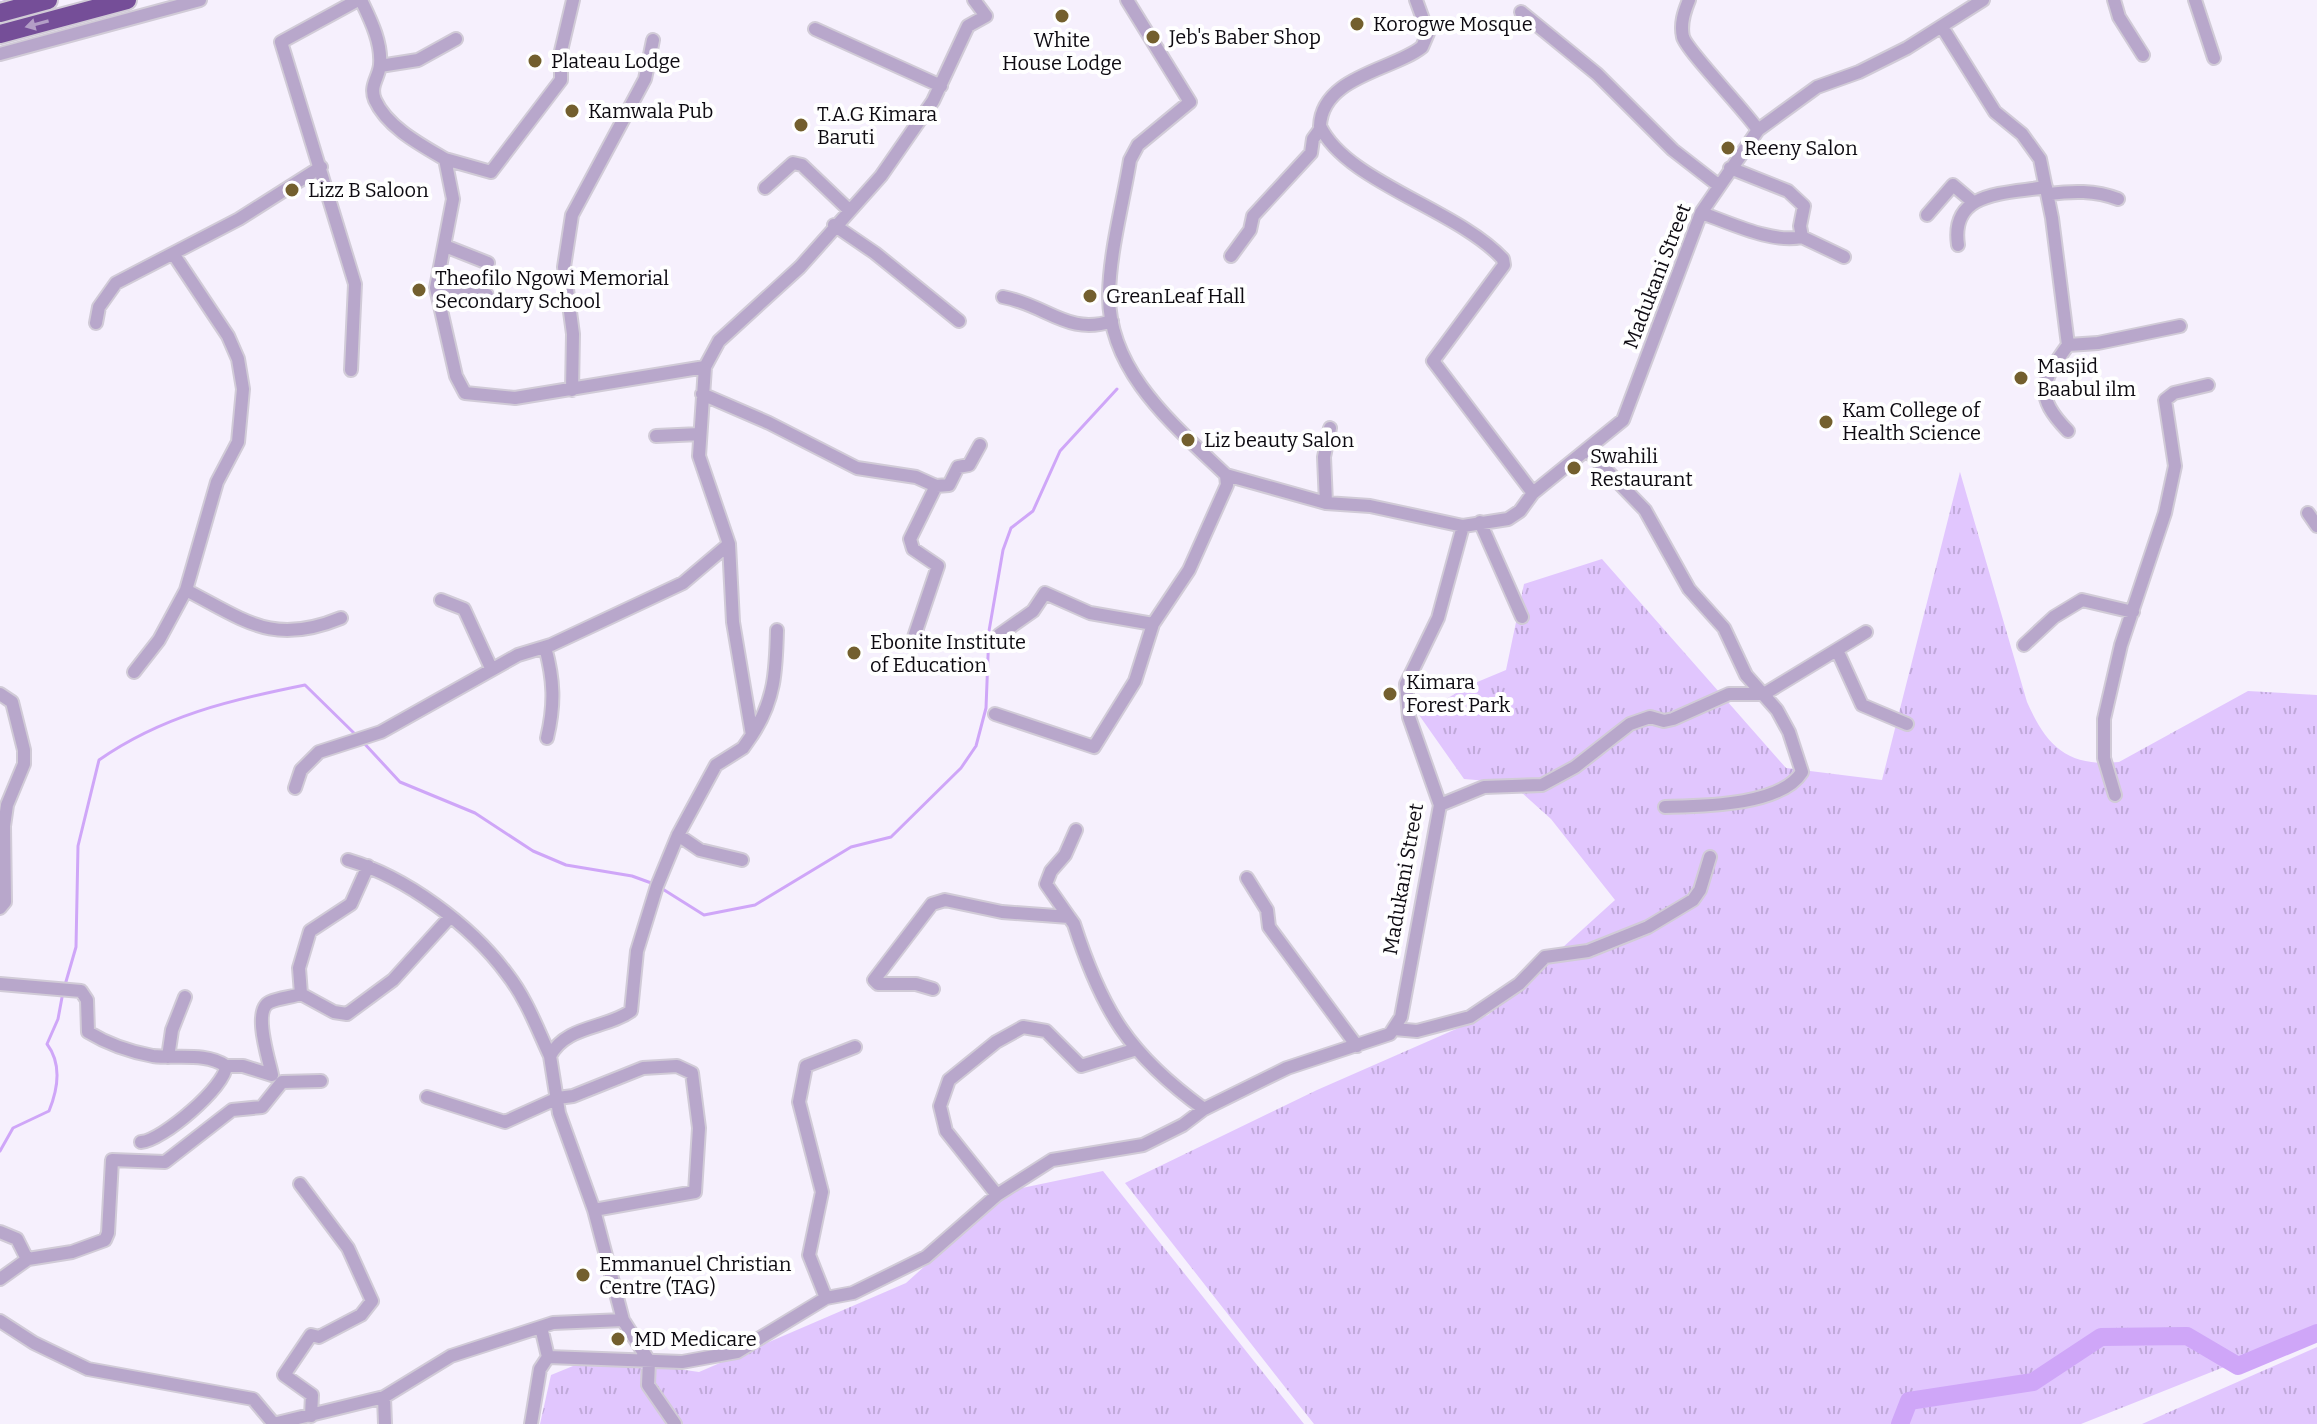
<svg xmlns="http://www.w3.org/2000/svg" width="2317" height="1424" font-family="Bitter,serif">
<defs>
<pattern id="grass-tufts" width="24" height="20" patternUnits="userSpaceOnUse" patternTransform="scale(2)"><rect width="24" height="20" fill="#e1c6fe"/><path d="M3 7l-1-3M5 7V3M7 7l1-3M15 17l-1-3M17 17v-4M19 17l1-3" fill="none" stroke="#c0a9d9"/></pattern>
</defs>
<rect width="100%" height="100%" fill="#f6f0fd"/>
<!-- grass -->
<path fill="url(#grass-tufts)" d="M1960 472 2027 702C2047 747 2068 767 2119 762L2248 691 2317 695V1330L2081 1424H1314L1125 1183 1317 1090 1488 1015 1615 900 1551 819 1511 783 1464 779 1419 715 1470 685 1506 670 1524 584 1602 559 1786 768 1882 780Z
M1103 1171 1304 1424H540L551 1375 595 1357 699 1372 906 1283 1008 1191Z
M2317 1347V1424H2142Z"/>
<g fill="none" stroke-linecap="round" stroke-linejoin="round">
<!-- stream -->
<path stroke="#cfa6f8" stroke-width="3" d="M0 3 10 0
M362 741 400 782 475 813 533 851 566 865 632 876 654 884
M661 888 704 915 755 905 851 847 891 837 961 768 976 746 986 708 989 631 1003 550 1011 528 1033 511 1060 451 1117 389
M65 985 76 947 78 846 99 760C162 716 230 700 305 685L357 736
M0 1151 13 1128 49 1111C58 1089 62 1064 47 1044L58 1019 63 992"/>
<!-- river -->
<path stroke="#cfa6f8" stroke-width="18" d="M1900 1424 1909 1401 2033 1382 2101 1337 2187 1336 2238 1366 2317 1333"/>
<!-- minor casing -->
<g stroke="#d1cbd7" stroke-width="16">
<path id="minor" d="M361 0C370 19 382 42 380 65 379 77 369 86 375 100 387 127 421 145 445 159L453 199 436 288 487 295
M1416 0 1428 33 1422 47C1394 70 1322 76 1320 126 1346 182 1457 209 1503 259L1504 265 1433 361 1533 493
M1689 0C1684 12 1680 24 1683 37 1687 51 1745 110 1758 130
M2114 0 2119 17 2143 55
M2195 0 2214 58
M1521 12 1597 74 1673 150 1718 185
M1942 27 1995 112 2022 134 2040 159 2052 218 2068 345C2041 382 2034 396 2068 431
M815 29 941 86
M0 54 200 0
M380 66 418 60 456 39
M445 159 491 172 561 80V51L573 0
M1730 168 1788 191 1804 206 1800 226 1802 237 1844 257
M765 188 793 163 802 165 849 210
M2048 194C2072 191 2095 190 2118 199
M1701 213C1729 222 1772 244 1802 237
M1927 215 1953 185 1973 202
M834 225 875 253 959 321
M1958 245C1950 190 2006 194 2046 187
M445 246 488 263
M174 255 228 336 238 359 243 389 238 442 217 482 186 590
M1231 256 1250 230 1253 216 1311 153 1313 139 1321 128
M436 288 456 376 465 393 515 398 705 367
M1003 297C1047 305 1068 336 1112 321
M96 323 99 307 116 283 239 219 321 167
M2068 345 2098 343 2180 326
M351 370 355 284 281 42 358 0
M572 390 573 334 564 267 572 215 645 79 653 40
M702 394 769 423 857 468 916 477 936 486 949 485 958 467 969 465 980 445
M656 436 700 434
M1587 450 1645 510 1689 589 1724 628 1746 675 1777 710 1789 732 1802 772C1781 806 1702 806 1665 807
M1226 475 1326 503 1370 506 1463 526
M1326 503 1324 457 1330 428
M2308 513 2317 526
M1480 522 1522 617
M441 600 464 609 491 668
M999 635 1033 611 1045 593 1090 613 1153 624
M2024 645 2054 617 2082 600 2133 612
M911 646 938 566 913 549 910 539 936 486
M545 647C554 680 555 704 547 738
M1837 650 1862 705 1907 724
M134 672 159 640 186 590C246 621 273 646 341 618
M0 694 12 702 24 750V764L7 805 4 826 5 902 0 908
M995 714 1094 747 1135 681 1153 624 1189 570 1227 485 1226 475C1175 426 1108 372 1109 294 1110 250 1123 203 1130 160L1138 145 1190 102 1127 0
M752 735C775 700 776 671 777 630
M295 788 301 770 319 752 381 732 518 655 551 645 683 583 729 544
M2115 795 2104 758V719L2121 645 2165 513 2175 466 2165 400 2174 393 2208 385
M1440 805 1484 787 1542 785 1575 767 1630 724 1650 717 1664 721 1673 719 1729 694H1764L1866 632
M678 835 700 850 742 860
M348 860C406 877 471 925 507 974 526 998 537 1028 550 1056
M368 866 351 904 310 931 299 968 301 994 334 1012 347 1014 393 980 450 917
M1247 878 1267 910 1269 927 1357 1046
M1069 917 1046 884 1051 871 1065 855 1076 830
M0 984 81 991 87 1000 88 1032C106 1043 131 1052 153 1056 177 1059 205 1052 226 1066 226 1086 162 1141 141 1142
M933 989 916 984H878L874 980 932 904 945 900 1002 912 1069 917 1074 924C1102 1011 1129 1055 1204 1109
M1394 1029 1417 1031 1470 1017 1519 984 1545 957 1588 951 1648 927 1693 900 1700 890 1710 857
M168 1057 172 1030 185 997
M226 1066H243L272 1075C269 1060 252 1010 270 1002 279 998 292 997 301 994
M427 1097 505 1122 558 1098 573 1096 643 1068 677 1066 692 1073 699 1128 695 1192 594 1210
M300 1184 348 1248 372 1301 361 1315 319 1337 311 1335 284 1375 312 1395 311 1416
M997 1195 946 1131 940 1106 949 1080 996 1042 1023 1027 1046 1031 1081 1066 1137 1049
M0 1232 17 1239 27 1259
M0 1279 28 1259 72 1252 105 1240 108 1233 112 1160 165 1162 232 1110 262 1107 282 1082 321 1081
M826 1298 809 1255 822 1192 799 1102 806 1066 855 1047
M0 1321 34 1343 88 1369 253 1399 274 1424
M541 1327 548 1357
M384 1397 385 1424
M273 1424 384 1397 451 1356 553 1323 623 1320
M531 1424 540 1369 548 1357 682 1362 737 1352 826 1298 853 1293 926 1257 997 1195 1052 1160 1143 1145 1183 1125 1204 1109 1287 1068 1390 1034 1401 1017 1440 805 1409 717 1406 684 1438 618 1463 526 1508 519 1520 511 1533 493 1623 420 1701 213 1758 130 1817 87 1859 72 1907 48 1983 0
M675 1424 648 1385 649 1361 623 1320 594 1210 559 1113 550 1056C566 1025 606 1029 631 1011L637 951 657 886 678 835 716 765 743 748 752 735 733 622 729 544 699 456 705 367 719 341 800 267 881 176 933 101 968 26 986 16 974 0"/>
</g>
<!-- highway casing -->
<g stroke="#d1cbd7" stroke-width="22">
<path id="highway" d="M0 13 48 0
M0 34 127 0"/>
</g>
<!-- minor -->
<use href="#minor" stroke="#b8a7cb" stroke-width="12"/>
<!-- highway -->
<use href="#highway" stroke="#754e98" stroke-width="18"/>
</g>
<!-- one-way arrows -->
<defs><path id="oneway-solid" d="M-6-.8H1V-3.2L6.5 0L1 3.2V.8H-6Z" transform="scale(2)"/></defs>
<use fill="#b39ec6" href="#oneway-solid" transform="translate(37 24) rotate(165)"/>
<!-- markers -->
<g fill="#735f2e" stroke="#fff" stroke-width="3">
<circle cx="1062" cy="16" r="8"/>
<circle cx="1357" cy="24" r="8"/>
<circle cx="1153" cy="37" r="8"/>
<circle cx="535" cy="61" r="8"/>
<circle cx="572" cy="111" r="8"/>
<circle cx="801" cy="125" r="8"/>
<circle cx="1728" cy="148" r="8"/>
<circle cx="292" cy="190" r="8"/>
<circle cx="419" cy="290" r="8"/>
<circle cx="1090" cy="296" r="8"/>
<circle cx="2021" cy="378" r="8"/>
<circle cx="1826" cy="422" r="8"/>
<circle cx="1188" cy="440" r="8"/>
<circle cx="1574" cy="468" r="8"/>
<circle cx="854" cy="653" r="8"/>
<circle cx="1390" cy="694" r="8"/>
<circle cx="583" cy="1275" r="8"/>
<circle cx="618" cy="1339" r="8"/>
</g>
<g text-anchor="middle" stroke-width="8" stroke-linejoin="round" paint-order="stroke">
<!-- poi labels -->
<g font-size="20" fill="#0e0b12" stroke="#fff" text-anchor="start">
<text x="1373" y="31">Korogwe Mosque</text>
<text x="1169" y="44">Jeb's Baber Shop</text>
<text x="1062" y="47" text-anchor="middle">White<tspan x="1062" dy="23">House Lodge</tspan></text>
<text x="551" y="68">Plateau Lodge</text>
<text x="588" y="118">Kamwala Pub</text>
<text x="817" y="121">T.A.G Kimara<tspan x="817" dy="23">Baruti</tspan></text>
<text x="1744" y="155">Reeny Salon</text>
<text x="308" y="197">Lizz B Saloon</text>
<text x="435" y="285">Theofilo Ngowi Memorial<tspan x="435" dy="23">Secondary School</tspan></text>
<text x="1106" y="303">GreanLeaf Hall</text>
<text x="2037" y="373">Masjid<tspan x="2037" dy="23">Baabul ilm</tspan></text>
<text x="1842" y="417">Kam College of<tspan x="1842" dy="23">Health Science</tspan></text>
<text x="1204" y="447">Liz beauty Salon</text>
<text x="1590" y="463">Swahili<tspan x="1590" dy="23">Restaurant</tspan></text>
<text x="870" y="649">Ebonite Institute<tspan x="870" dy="23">of Education</tspan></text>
<text x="1406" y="689">Kimara<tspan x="1406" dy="23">Forest Park</tspan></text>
<text x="599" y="1271">Emmanuel Christian<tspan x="599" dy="23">Centre (TAG)</tspan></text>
<text x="634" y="1346">MD Medicare</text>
</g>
<!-- street labels -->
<g font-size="20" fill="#0e0b12" stroke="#fff">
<text transform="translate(1657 276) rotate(-69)" y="7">Madukani Street</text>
<text transform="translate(1403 879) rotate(-80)" y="7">Madukani Street</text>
</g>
</g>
</svg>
